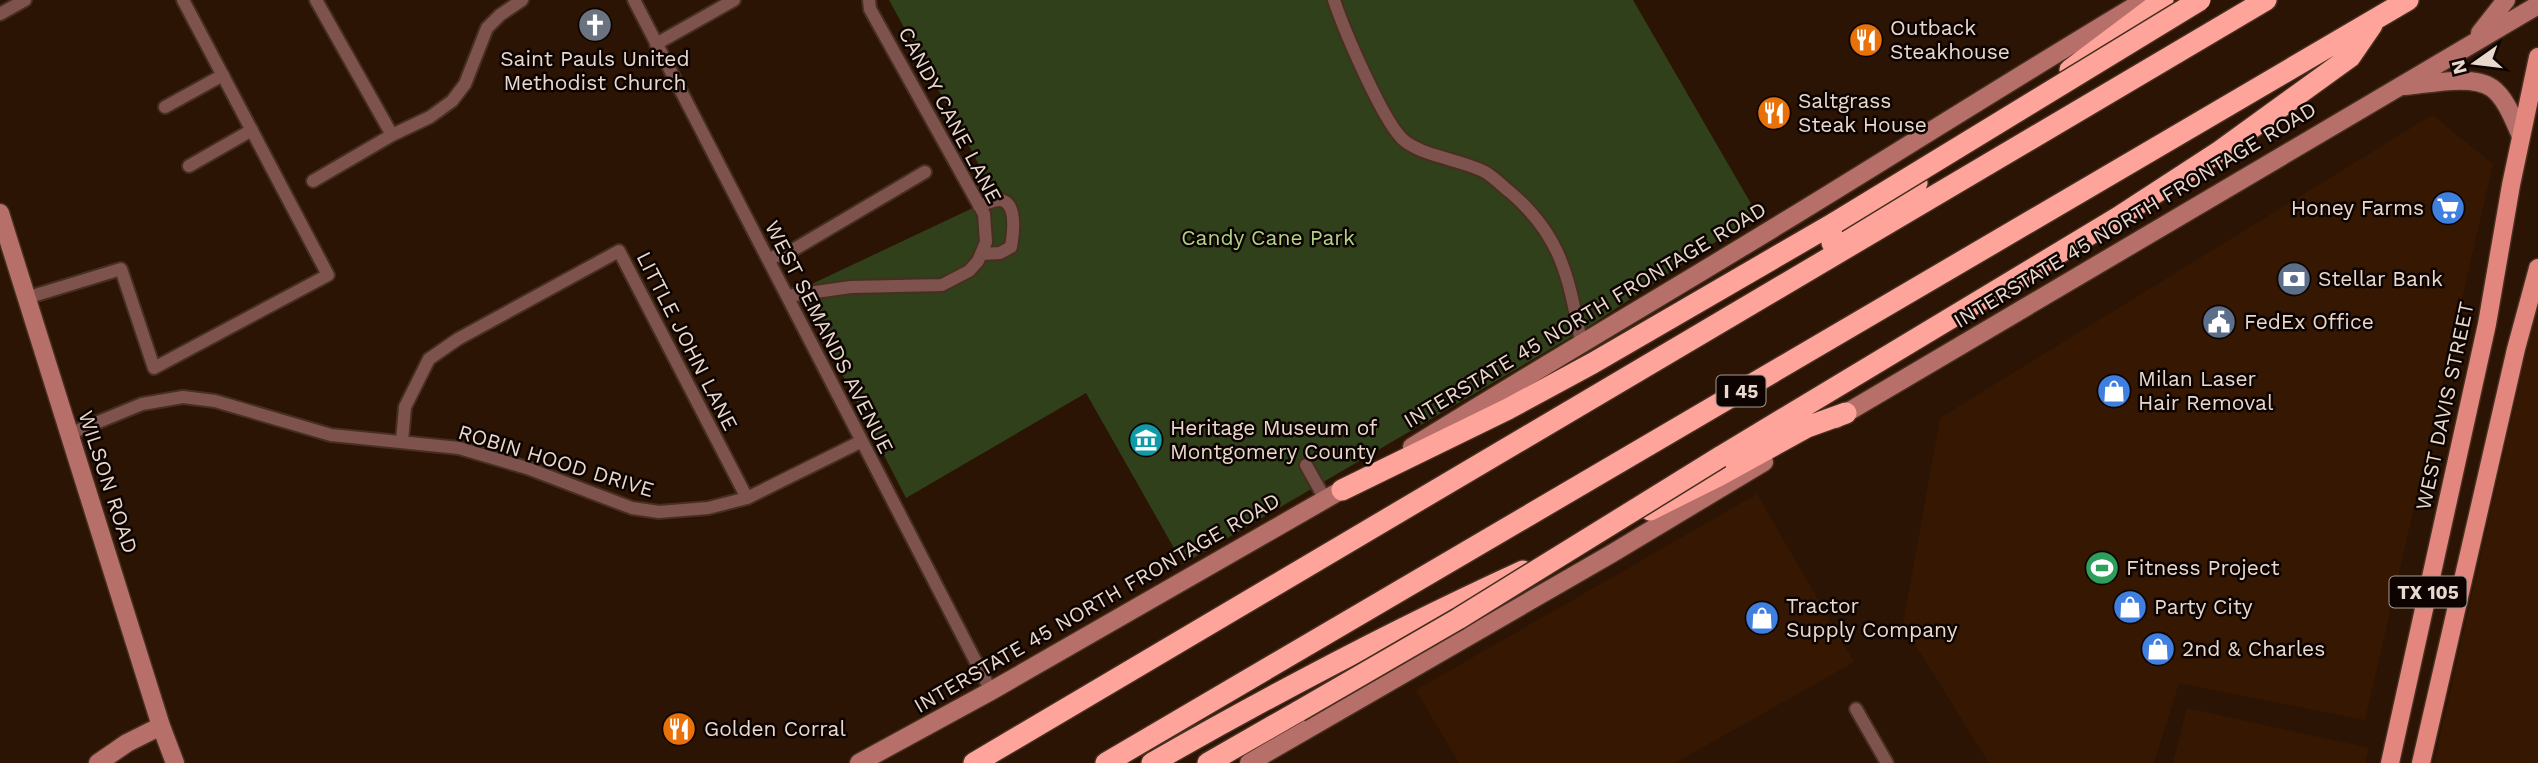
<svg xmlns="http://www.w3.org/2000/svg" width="2538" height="763" font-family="'Work Sans',sans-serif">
<rect width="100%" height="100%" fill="#2c1404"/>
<!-- built -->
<path fill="#361802" d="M2432 115 2493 164 2365 720 2179 683 2154 763H1989L1903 625 1940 418Z
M2538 302V763H2434L2537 306Z
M1757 494 1854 662 1675 763H1459L1416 690Z
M2187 708 2369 748 2365 763H2173Z"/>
<!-- green -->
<path fill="#30401a" d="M889 0H1633L1757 214 1590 326 1183 564 1086 393 906 498 799 290 994 198 974 155Z"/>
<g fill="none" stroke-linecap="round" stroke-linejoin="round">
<!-- street casing -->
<g stroke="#462f20" stroke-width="16">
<path id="street" d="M316 0 392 135
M634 0 991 691
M1334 0C1343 27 1385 128 1406 142 1429 158 1460 159 1485 172 1494 177 1502 186 1510 192 1562 236 1569 279 1581 342
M0 14 25 0
M656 44 734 0
M165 107 223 75
M189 166 252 130
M313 181 392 135 430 117 452 101 465 84 487 28 500 15 522 0
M979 206C986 204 995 199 1001 200 1018 204 1013 235 1011 247L1000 253 981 254
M768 259 793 250 925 172
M787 296 851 287 942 285 969 271 978 261 986 242 984 214 870 9 869 0
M26 298 121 269 154 368 328 275 183 0
M69 434 142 404 183 397 215 401 331 435 459 448 527 468 632 508 659 512 708 508 747 498 862 441
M402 441 405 407 429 359 458 339 619 251 747 498
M1306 465 1325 499
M1856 709 1887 763"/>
</g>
<!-- secondary casing -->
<g stroke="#462f20" stroke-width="21">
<path id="secondary" d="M2480 33 2506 0
M2405 86C2428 84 2473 74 2492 88 2506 98 2514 121 2521 136
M0 213 161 726 175 763
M1836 419 2538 5
M1412 447C1520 380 1630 315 1739 249 1875 167 2009 81 2145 0
M98 763 127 743 161 726
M859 763 991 691 1352 484
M1249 763 1611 554 1764 462"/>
</g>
<!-- primary casing -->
<g stroke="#462f20" stroke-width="21">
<path id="primary" d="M2390 763 2487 324 2511 185 2538 57
M2421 763 2516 349 2538 268"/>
</g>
<!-- highway casing -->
<g stroke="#462f20" stroke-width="24">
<path id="highway" d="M2070 70 2163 0
M1832 243 1917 183
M1720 457 2117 218 2220 151 2350 57 2372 25
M1342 490 1508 409 1593 363 1836 222
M1650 510 1720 475 1807 427 1846 413
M974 763 2266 0
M1106 763 2408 0
M1152 763C1273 694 1396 629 1523 571
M1208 763 1299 711"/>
</g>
<!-- street -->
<use href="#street" stroke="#7e524d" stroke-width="12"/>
<!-- secondary -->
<use href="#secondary" stroke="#b77069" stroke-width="18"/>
<!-- primary -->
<use href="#primary" stroke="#e3877e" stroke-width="18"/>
<!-- highway -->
<use href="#highway" stroke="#fea49b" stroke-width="21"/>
<!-- highway-bridge casing -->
<g stroke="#462f20" stroke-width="24" stroke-linecap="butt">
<path id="highway-bridge" d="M1836 222 2200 0
M1299 711 1458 619 1720 457"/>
</g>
<!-- highway-bridge -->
<use href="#highway-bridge" stroke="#fea49b" stroke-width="21"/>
</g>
<!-- icons -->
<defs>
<g id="church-disc" transform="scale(1.75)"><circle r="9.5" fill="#6b7280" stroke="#0d0401"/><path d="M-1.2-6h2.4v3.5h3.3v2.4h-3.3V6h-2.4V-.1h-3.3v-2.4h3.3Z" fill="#fff"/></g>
<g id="restaurant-disc" transform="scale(1.75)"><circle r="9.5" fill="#e8710a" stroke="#0d0401"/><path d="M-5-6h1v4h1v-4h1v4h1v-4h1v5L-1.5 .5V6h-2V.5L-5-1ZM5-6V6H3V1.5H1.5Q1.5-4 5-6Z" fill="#fff"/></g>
<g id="supermarket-disc" transform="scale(1.75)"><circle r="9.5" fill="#3f7fe0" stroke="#0d0401"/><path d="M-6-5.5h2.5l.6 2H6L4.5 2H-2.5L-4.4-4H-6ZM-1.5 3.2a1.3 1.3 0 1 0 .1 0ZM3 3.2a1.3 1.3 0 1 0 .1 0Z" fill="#fff"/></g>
<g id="bank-disc" transform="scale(1.75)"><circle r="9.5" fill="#5c6f8a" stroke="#0d0401"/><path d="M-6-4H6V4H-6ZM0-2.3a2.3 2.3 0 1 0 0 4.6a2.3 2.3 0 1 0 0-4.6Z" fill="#fff"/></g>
<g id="civic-disc" transform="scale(1.75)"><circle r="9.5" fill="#5c6f8a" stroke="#0d0401"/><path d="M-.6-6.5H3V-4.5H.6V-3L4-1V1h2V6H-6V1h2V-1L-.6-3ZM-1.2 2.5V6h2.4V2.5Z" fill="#fff"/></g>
<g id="shop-disc" transform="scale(1.75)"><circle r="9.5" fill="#3f7fe0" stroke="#0d0401"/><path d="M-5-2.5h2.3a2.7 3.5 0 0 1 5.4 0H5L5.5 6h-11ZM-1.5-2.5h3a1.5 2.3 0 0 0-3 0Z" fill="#fff"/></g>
<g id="museum-disc" transform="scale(1.75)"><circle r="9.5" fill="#0f9aa8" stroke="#0d0401"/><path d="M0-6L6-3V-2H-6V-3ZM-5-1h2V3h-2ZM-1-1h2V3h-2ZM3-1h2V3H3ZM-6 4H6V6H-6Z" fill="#fff"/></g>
<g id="stadium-disc" transform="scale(1.75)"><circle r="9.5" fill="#2e9e5b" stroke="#0d0401"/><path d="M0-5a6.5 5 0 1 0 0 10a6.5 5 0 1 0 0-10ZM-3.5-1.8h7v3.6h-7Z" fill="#fff"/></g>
</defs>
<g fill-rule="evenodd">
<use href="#church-disc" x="595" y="25"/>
<use href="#restaurant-disc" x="1866" y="40"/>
<use href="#restaurant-disc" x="1774" y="113"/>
<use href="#supermarket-disc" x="2448" y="208"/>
<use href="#bank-disc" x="2294" y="279"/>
<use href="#civic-disc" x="2219" y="322"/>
<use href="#shop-disc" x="2114" y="391"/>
<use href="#museum-disc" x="1146" y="440"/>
<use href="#stadium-disc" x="2102" y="568"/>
<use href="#shop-disc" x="2130" y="607"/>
<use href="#shop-disc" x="1762" y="618"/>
<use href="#shop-disc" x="2158" y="649"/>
<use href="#restaurant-disc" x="679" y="729"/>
</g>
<g text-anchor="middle" stroke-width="5" stroke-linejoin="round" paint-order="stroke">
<!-- shield labels -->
<g fill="#0d0401" stroke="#a79890" stroke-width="2">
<rect x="1716.5" y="375.5" width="49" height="31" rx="5"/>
<rect x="2389.5" y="576.5" width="77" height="31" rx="5"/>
</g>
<g font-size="19" font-weight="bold" fill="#e9d8cd">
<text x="1741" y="398">I 45</text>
<text x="2428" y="599">TX 105</text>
</g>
<!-- poi labels -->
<g font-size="21" fill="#e9d8cd" stroke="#0d0401" text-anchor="start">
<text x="1890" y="35">Outback<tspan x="1890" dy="24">Steakhouse</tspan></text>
<text x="595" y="66" text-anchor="middle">Saint Pauls United<tspan x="595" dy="24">Methodist Church</tspan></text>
<text x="1798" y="108">Saltgrass<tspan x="1798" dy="24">Steak House</tspan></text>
<text x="2424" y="215" text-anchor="end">Honey Farms</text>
<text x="2318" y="286">Stellar Bank</text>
<text x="2244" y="329">FedEx Office</text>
<text x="2138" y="386">Milan Laser<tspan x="2138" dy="24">Hair Removal</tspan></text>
<text x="1170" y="435">Heritage Museum of<tspan x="1170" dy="24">Montgomery County</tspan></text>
<text x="2126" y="575">Fitness Project</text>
<text x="1786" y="613">Tractor<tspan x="1786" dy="24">Supply Company</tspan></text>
<text x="2154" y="614">Party City</text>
<text x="2182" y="656">2nd &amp; Charles</text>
<text x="704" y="736">Golden Corral</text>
</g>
<!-- street labels -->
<g font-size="21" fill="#e9d8cd" stroke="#0d0401">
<text transform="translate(950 115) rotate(62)" y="7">CANDY CANE LANE</text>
<text transform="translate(2135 215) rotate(-31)" y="7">INTERSTATE 45 NORTH FRONTAGE ROAD</text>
<text transform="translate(1585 315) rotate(-31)" y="7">INTERSTATE 45 NORTH FRONTAGE ROAD</text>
<text transform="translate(829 337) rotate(63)" y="7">WEST SEMANDS AVENUE</text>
<text transform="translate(687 341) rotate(63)" y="7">LITTLE JOHN LANE</text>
<text transform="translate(2445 406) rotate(-78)" y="7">WEST DAVIS STREET</text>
<text transform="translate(556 461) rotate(17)" y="7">ROBIN HOOD DRIVE</text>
<text transform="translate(108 482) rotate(72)" y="7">WILSON ROAD</text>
<text transform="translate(1097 603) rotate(-30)" y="7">INTERSTATE 45 NORTH FRONTAGE ROAD</text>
</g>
<!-- park labels -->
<g font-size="21" fill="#b2d287" stroke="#0d0401">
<text x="1268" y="245">Candy Cane Park</text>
</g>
</g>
<!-- north arrow -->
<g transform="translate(2475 63) rotate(256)" stroke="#0d0401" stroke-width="5" paint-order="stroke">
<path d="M0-5L12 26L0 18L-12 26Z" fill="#e9d8cd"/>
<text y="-10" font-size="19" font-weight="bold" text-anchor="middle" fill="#e9d8cd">N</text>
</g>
</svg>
